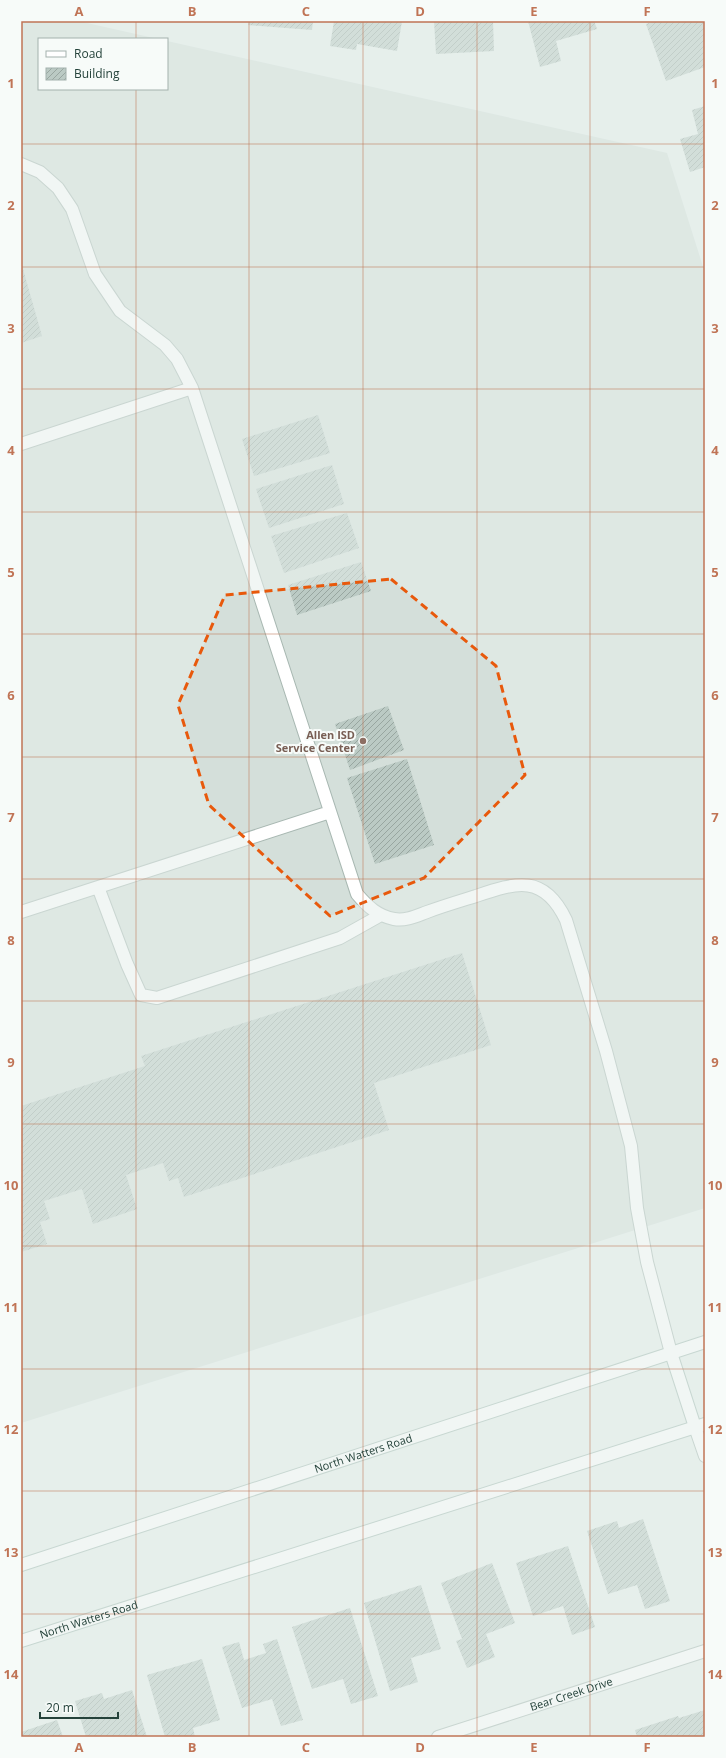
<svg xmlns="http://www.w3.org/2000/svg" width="726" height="1758" font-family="'Open Sans',sans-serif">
<defs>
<pattern id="building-hatch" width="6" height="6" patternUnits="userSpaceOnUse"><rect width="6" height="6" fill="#bbcac4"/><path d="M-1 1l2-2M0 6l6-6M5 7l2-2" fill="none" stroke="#98a6a0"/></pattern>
</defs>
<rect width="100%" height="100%" fill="#e6efeb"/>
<!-- built -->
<path fill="#d4dfda" d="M21 21H78L158 39H39V89H167V41L667 153 705 273V1208L21 1423Z"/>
<!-- building -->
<path fill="url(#building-hatch)" d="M249 21H313L312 30 248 25Z
M334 21H402L397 51 357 44 356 50 330 46Z
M434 21H493L494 51 436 54Z
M528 21H594L597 29 556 41 561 61 540 67Z
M654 21H705V67L666 81 646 24Z
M705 106V167L690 172 680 139 698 134 692 110Z
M21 262 42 336 21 343Z
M318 415 330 453 254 476 242 439Z
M332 465 344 504 269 528 256 489Z
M347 513 359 548 284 573 271 536Z
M361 562 371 591 297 615 288 585Z
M388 706 404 750 350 770 335 724Z
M407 759 434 845 375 864 347 778Z
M462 953 491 1045 374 1083 389 1130 184 1197 178 1178 169 1181 163 1163 126 1175 137 1209 93 1224 82 1189 44 1201 50 1219 40 1222 47 1244 21 1252V1106L145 1066 141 1056Z
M643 1519 670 1601 645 1609 637 1585 608 1594 587 1531 617 1521 619 1528Z
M568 1546 595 1627 572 1635 563 1606 533 1616 516 1563Z
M492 1563 515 1623 486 1634 495 1657 467 1668 456 1641 462 1639 441 1583Z
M421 1585 441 1649 411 1658 418 1682 390 1691 364 1603Z
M350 1608 378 1696 351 1704 343 1679 312 1689 292 1627Z
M277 1639 303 1720 281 1726 272 1699 242 1708 222 1647 239 1642 244 1660 266 1653 263 1644Z
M202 1659 220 1720 193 1728 195 1737H165L147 1675Z
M132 1690 147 1737H86L75 1701 102 1693 104 1699Z
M705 1710V1737H637L635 1730 678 1716 679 1718Z
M57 1720 63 1737H21V1732Z"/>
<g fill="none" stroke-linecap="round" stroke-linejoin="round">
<!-- lane casing -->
<g stroke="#a8b8b2" stroke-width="14">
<path id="lane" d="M21 164 40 172 58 188 72 209 95 274 120 311 165 345 177 359 192 388 357 894C368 907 378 916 394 919 406 921 416 916 427 912 443 906 460 901 476 896 517 882 544 874 566 920L606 1051 631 1146 637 1208 647 1262 671 1353
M21 444 192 388
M98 887 127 964 141 995 157 998 340 938 381 915
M21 912 330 812"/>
</g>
<!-- street casing -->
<g stroke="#a8b8b2" stroke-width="14">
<g id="street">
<path d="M695 1427 705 1456"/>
<path id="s1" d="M438 1737 705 1651"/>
</g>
</g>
<!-- secondary casing -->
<g stroke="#a4bbb3" stroke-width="14">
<g id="secondary">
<path d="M671 1353 695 1427"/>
<path id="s2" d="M21 1565 705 1342"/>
<path id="s3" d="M21 1641 705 1424"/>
</g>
</g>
<!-- lane -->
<use href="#lane" stroke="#fff" stroke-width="12"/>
<!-- street -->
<use href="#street" stroke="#fff" stroke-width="12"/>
<!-- secondary -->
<use href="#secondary" stroke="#fff" stroke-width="12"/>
</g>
<!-- marked area -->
<path d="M0 0H726V1758H0ZM391 579 496 666 525 775 424 878 330 916 209 805 178 705 225 595Z" fill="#e6efeb" fill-opacity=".55" fill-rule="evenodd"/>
<path fill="none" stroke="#e8590c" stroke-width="3" stroke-dasharray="8 5" stroke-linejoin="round" d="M391 579 496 666 525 775 424 878 330 916 209 805 178 705 225 595Z"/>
<!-- grid -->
<path fill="none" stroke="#c07456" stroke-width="1" stroke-opacity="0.55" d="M136 21V39M249 21V1737M363 21V1737M477 21V1737M590 21V1737M136 89V1737M21 144H705M21 267H705M21 389H705M21 512H705M21 634H705M21 757H705M21 879H705M21 1001H705M21 1124H705M21 1246H705M21 1369H705M21 1491H705M21 1614H705"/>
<!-- markers -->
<circle fill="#8d6e63" stroke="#f7fbf9" stroke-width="1.5" cx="363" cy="741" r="4"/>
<g text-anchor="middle" stroke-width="4" stroke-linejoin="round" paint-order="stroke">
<!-- education labels -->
<g font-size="11" font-weight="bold" fill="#785e54" stroke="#f7fbf9" text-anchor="end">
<text x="355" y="739">Allen ISD<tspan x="355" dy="13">Service Center</tspan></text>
</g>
<!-- street labels -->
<g font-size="11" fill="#24423a" stroke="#f7fbf9">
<text dy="4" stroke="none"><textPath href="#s2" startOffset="360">North Watters Road</textPath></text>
<text dy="4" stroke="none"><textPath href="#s3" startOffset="71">North Watters Road</textPath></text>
<text dy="4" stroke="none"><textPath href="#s1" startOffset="140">Bear Creek Drive</textPath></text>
</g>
</g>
<!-- border -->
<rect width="726" height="1758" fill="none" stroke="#f7fbf9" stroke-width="44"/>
<!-- legend -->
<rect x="38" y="38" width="130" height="52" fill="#f7fbf9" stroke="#a3b1ad"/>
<rect x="46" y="51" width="20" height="6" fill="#ffffff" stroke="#a3b1ad"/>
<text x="74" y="58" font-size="12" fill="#24423a">Road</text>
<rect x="46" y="68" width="20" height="12" fill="url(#building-hatch)" stroke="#a3b1ad"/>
<text x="74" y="78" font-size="12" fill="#24423a">Building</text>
<!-- scale -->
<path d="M40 1712v6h78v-6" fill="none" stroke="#24423a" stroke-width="2"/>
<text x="46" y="1712" font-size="12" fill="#24423a" stroke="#f7fbf9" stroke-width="3" paint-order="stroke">20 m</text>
<rect x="22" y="22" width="682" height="1714" fill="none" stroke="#c07456" stroke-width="1.5"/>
<g font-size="13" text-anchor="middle" font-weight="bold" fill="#c07456">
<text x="79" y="16">A</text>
<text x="192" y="16">B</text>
<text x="306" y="16">C</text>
<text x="420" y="16">D</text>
<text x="534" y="16">E</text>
<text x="647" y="16">F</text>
<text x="11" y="88">1</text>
<text x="715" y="88">1</text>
<text x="11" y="210">2</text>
<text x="715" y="210">2</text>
<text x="11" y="333">3</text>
<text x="715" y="333">3</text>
<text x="11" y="455">4</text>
<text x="715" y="455">4</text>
<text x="11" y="577">5</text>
<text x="715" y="577">5</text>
<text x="11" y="700">6</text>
<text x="715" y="700">6</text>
<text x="11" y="822">7</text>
<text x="715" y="822">7</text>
<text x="11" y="945">8</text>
<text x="715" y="945">8</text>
<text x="11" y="1067">9</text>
<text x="715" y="1067">9</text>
<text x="11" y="1190">10</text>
<text x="715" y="1190">10</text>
<text x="11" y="1312">11</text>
<text x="715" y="1312">11</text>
<text x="11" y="1434">12</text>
<text x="715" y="1434">12</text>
<text x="11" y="1557">13</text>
<text x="715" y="1557">13</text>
<text x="11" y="1679">14</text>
<text x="715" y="1679">14</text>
<text x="79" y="1752">A</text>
<text x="192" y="1752">B</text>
<text x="306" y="1752">C</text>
<text x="420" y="1752">D</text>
<text x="534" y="1752">E</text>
<text x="647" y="1752">F</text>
</g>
</svg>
